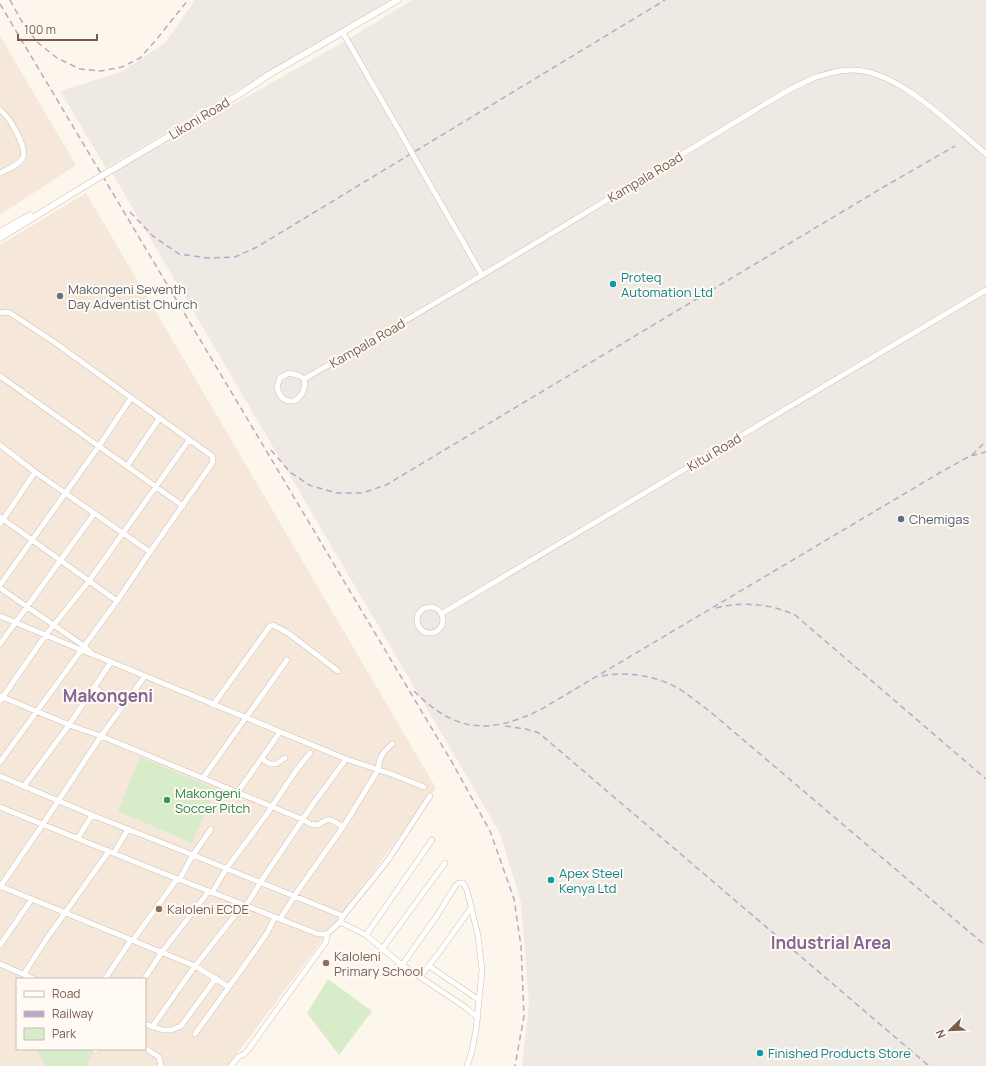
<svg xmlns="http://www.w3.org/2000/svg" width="986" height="1066" font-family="Manrope,sans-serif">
<rect width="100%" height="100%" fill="#fdf6ec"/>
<!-- residential -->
<path fill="#f5e8da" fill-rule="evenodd" d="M0 36 76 165 0 215Z
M86 193 436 788 228 1066H0V245ZM17 979H145V1049H17Z"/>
<!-- industrial -->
<path fill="#efe9e4" d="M195 0H390L106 168 60 91 121 72 165 43Z
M412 0H986V1066H522L529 1005 521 902 500 833 112 173 347 40Z"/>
<!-- green -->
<path fill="#d8ecc9" d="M140 757 216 789 192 843 118 811Z
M328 979 372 1011 339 1055 307 1013Z
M35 1049H94L87 1066H46L43 1060Z"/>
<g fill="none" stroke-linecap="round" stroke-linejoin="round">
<!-- minor casing -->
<g stroke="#d1beb0" stroke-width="6">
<path id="minor" d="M343 33 411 151
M0 110C9 116 27 147 23 157 20 165 7 169 0 173
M413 155 482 275
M0 313 6 312 10 313 54 342 212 456 213 462 150 552 117 601 0 762
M289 373 300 376 304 379C306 389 303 396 294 401 284 402 279 397 277 387L280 378Z
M0 376 183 506
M304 379C422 313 537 242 653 172 686 152 719 132 752 112 782 94 818 69 854 70 899 71 952 126 986 154
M0 445 35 472 150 552
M127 466 159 419
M0 517 117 601
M0 524 35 472
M0 585 99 446 131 398
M0 588 84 646 92 654 346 759 394 775 424 787
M417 620a13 13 0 1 1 26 0a13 13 0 1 1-26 0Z
M441 614 986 290
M0 616 91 654
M0 644 94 514
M94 687 103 693 112 694 126 702
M0 696 72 726 101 736 304 820 310 824 318 825C330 816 331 820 343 827
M0 701 45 636 89 581 189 440
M213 705 270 626 273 625 288 633 338 671
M262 759 270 764H276L285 758
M0 776 92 815 193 855 343 916 388 860 430 796
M203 778 287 660
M24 786 69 725 111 662
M237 793 280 732
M0 807 155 870 318 934H327L340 922 343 916
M78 838 92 815
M114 853 128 829
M179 880 193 855 211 829
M0 886 195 966 229 987
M0 887 43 824 101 736 145 676
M212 893 226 869 267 814 295 772 310 753
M246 906 260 883 313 804 346 759
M280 919 299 889 343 827 378 770C379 757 383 752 392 744
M340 922 366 935 402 965 465 1007 478 1018
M366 935 432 840
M133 940 177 879
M0 945 32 899
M382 949 445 863
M0 964 34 979
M402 965 436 917 456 885 459 883H463L467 890 478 936 482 970 476 1030 472 1051 467 1066
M429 966 479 1000
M24 974 45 941 109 851
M420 977 438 954 471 908
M105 979 131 940
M144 979 162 952 209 891
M145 1024 163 1030H171L181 1026 216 978
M152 1027 195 966 243 905
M195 1034 249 959 267 933 275 917
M145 1048 159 1057 161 1066
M96 1050 97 1049
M231 1066 238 1057 244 1054 248 1050 320 950 326 942 327 934"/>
</g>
<!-- tertiary casing -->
<g stroke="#d1beb0" stroke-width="7">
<path id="tertiary" d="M115 168 240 94 270 74 398 0
M0 232 30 215
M0 238 88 184"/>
</g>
<!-- minor -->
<use href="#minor" stroke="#fff" stroke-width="5"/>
<!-- tertiary -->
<use href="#tertiary" stroke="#fff" stroke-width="6"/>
<!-- rail -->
<path stroke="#b9a8c9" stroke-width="1.5" stroke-dasharray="6 4" stroke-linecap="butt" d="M10 0 21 20 37 42 57 58 80 69 101 71 122 67 140 58 156 40 188 0
M0 4 453 764 490 831 514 899 521 946 524 1016 515 1066
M130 212 153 236 179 254 208 258 235 257 257 247 665 0
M271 450 290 472 309 485 336 493H362L386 485 887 185 955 146
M972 455 986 441
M716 608C742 601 771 604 795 615L986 779
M602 676C629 671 658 676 681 690 690 696 698 703 707 709L986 946
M414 691C455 732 488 735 540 710L941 472 970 456 986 452
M505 726 526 729 539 733 929 1066"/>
<!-- minor-bridge casing -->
<g stroke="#d1beb0" stroke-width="6" stroke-linecap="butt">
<path id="minor-bridge" d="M411 151 413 155"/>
</g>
<!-- tertiary-bridge casing -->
<g stroke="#d1beb0" stroke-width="7" stroke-linecap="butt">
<path id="tertiary-bridge" d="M88 184 115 168"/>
</g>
<!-- minor-bridge -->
<use href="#minor-bridge" stroke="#fff" stroke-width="5"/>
<!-- tertiary-bridge -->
<use href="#tertiary-bridge" stroke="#fff" stroke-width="6"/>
</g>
<!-- markers -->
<g fill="#0f9aa8" stroke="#fffaf3" stroke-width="1.5">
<circle cx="613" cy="284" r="4"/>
<circle cx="551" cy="880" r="4"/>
<circle cx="760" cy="1053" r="4"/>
</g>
<circle fill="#6b7280" stroke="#fffaf3" stroke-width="1.5" cx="60" cy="296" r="4"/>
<circle fill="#5c6f8a" stroke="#fffaf3" stroke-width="1.5" cx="901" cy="519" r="4"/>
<circle fill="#2e9e5b" stroke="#fffaf3" stroke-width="1.5" cx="167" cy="800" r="4"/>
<g fill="#8d6e63" stroke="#fffaf3" stroke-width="1.5">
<circle cx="159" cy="909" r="4"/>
<circle cx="326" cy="963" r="4"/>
</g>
<g text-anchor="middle" stroke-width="4" stroke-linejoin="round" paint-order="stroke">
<!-- street labels -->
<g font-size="13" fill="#7a5c4d" stroke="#fffaf3">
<text transform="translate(199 118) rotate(-31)" y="5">Likoni Road</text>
<text transform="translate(645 177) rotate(-31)" y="5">Kampala Road</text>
<text transform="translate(367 343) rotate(-30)" y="5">Kampala Road</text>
<text transform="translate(714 452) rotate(-31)" y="5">Kitui Road</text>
</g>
<!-- culture labels -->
<g font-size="13" fill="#0d838f" stroke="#fffaf3" text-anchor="start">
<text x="621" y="282">Proteq<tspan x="621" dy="15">Automation Ltd</tspan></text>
<text x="559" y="878">Apex Steel<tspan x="559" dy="15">Kenya Ltd</tspan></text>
<text x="768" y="1058">Finished Products Store</text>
</g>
<!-- worship labels -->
<g font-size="13" fill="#5b616d" stroke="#fffaf3" text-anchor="start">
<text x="68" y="294">Makongeni Seventh<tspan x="68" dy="15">Day Adventist Church</tspan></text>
</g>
<!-- service labels -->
<g font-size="13" fill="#4e5e75" stroke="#fffaf3" text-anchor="start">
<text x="909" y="524">Chemigas</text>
</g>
<!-- leisure labels -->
<g font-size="13" fill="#27864d" stroke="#fffaf3" text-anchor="start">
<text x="175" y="798">Makongeni<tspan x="175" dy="15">Soccer Pitch</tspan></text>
</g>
<!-- education labels -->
<g font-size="13" fill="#785e54" stroke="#fffaf3" text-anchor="start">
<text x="167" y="914">Kaloleni ECDE</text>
<text x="334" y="961">Kaloleni<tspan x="334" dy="15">Primary School</tspan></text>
</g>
<!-- district labels -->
<g font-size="17" font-weight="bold" fill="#846695" stroke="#fffaf3">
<text x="108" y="702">Makongeni</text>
<text x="831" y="949">Industrial Area</text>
</g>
</g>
<!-- legend -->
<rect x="16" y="978" width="130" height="72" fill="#fffaf3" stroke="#cabbb1"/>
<rect x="24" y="991" width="20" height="6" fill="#ffffff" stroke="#cabbb1"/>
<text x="52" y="998" font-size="12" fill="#7a5c4d">Road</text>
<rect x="24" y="1011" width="20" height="6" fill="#b9a8c9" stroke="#cabbb1"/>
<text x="52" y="1018" font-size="12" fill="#7a5c4d">Railway</text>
<rect x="24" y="1028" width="20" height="12" fill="#d8ecc9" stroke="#cabbb1"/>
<text x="52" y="1038" font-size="12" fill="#7a5c4d">Park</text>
<!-- north arrow -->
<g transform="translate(950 1030) rotate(247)" stroke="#fffaf3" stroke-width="3" paint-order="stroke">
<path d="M0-3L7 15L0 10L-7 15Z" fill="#7a5c4d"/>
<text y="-6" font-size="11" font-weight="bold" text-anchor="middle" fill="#7a5c4d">N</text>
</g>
<!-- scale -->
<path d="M18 34v6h79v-6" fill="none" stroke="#7a5c4d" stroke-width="2"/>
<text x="24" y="34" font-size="12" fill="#7a5c4d" stroke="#fffaf3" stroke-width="3" paint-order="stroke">100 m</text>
</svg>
